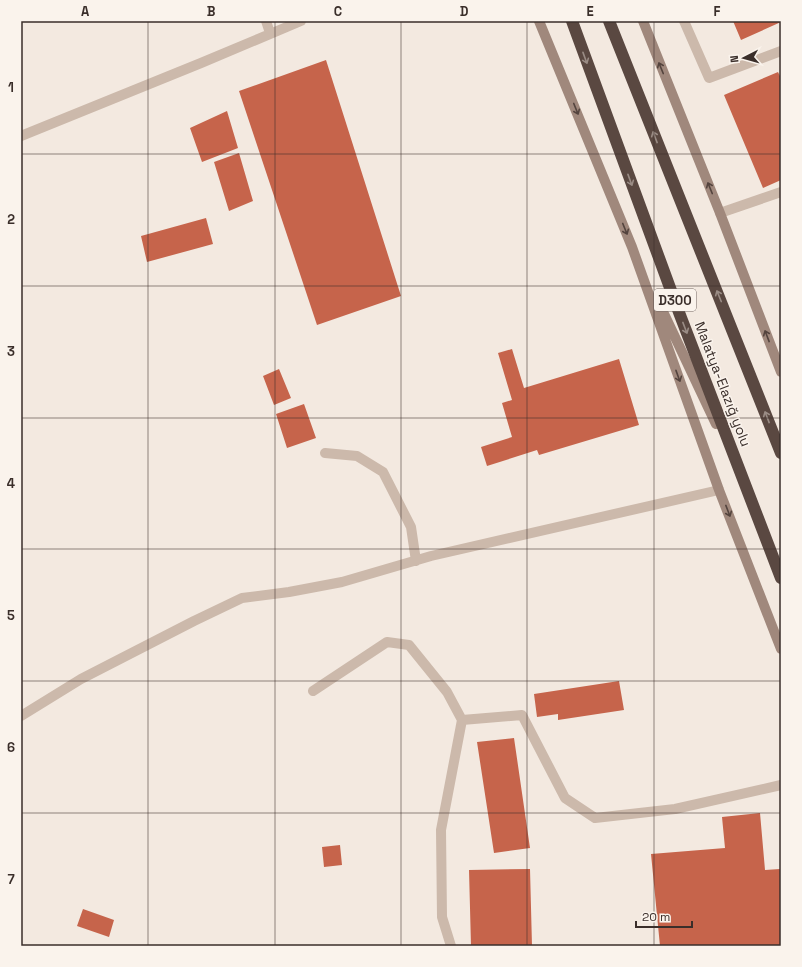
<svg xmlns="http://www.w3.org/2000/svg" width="802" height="967" font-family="'Space Grotesk',sans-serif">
<rect width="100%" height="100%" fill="#f3e9e0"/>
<!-- building -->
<path fill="#c6644b" d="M733 21H781V22L741 40Z
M326 60 401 296 317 325 239 91Z
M778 72 781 78V180L763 188 724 95Z
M227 111 238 148 202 162 190 128Z
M239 153 253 201 229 211 214 162Z
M206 218 213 244 147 262 141 236Z
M512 349 524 388 619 359 639 425 539 455 537 450 487 466 481 447 512 437 502 403 512 400 498 353Z
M279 369 291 398 274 405 263 376Z
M304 404 316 438 287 448 276 414Z
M619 681 624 710 558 720V714L537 717 534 694Z
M514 738 530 848 494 853 477 742Z
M760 813 765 870 780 869 781 946H660L651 854 725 848 722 817Z
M340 845 342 865 324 867 322 847Z
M530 869 532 946H471L469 870Z
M83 909 114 920 109 937 77 926Z"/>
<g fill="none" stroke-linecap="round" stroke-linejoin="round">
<!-- street -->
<path stroke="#ccb9ab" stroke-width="10" d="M266 21 270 33
M684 21 709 78 781 51
M21 136 201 63 301 21
M720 213 781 192
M325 453 357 456 383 472 411 527 416 561
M313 691 387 642 409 645 447 692 462 720 522 715 565 798 595 818 675 809 781 785
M21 716 81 679 194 621 242 598 289 592 342 582 431 556 719 490
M451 946 442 917 441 830 462 720"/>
<!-- secondary -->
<path stroke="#a0887c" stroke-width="10" d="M539 21 632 247 719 490 781 649
M643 21 720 213 781 372
M657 299 716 424"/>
<!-- highway -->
<path stroke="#5a4841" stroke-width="12" d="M572 21 680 315 781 578
M609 21 781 453"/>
</g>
<!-- one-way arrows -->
<defs><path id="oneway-shaft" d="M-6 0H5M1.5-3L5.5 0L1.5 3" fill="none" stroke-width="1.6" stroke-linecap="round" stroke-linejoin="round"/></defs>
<g stroke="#9a8c85">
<use href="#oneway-shaft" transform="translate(585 58) rotate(70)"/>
<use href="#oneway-shaft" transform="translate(655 137) rotate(-111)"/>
<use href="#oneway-shaft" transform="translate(630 180) rotate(70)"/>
<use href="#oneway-shaft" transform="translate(719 296) rotate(-112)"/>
<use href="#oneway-shaft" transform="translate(685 328) rotate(69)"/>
<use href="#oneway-shaft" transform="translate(767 417) rotate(-111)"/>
</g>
<g stroke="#54443e">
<use href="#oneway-shaft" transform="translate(661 68) rotate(-112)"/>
<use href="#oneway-shaft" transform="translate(576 109) rotate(68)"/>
<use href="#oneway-shaft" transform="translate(710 188) rotate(-112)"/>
<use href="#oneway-shaft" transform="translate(625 229) rotate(68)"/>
<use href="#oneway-shaft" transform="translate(767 336) rotate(-111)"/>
<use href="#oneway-shaft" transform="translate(678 376) rotate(70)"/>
<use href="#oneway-shaft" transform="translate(728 511) rotate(69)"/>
</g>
<!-- grid -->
<path fill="none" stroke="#3a2e2a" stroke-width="1" stroke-opacity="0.55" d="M148 21V946M275 21V946M401 21V946M527 21V946M654 21V946M21 154H781M21 286H781M21 418H781M21 549H781M21 681H781M21 813H781"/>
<g text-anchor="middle" stroke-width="3" stroke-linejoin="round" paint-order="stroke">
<!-- shield labels -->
<rect fill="#faf3ec" stroke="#746964" stroke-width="1" x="654" y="289" width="42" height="22" rx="3"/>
<g font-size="13" font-weight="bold" fill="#3a2e2a">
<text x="675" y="305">D300</text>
</g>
<!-- street labels -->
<g font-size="14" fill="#3a2e2a" stroke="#faf3ec">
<text transform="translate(723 384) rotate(69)" y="5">Malatya-Elazığ yolu</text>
</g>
</g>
<!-- border -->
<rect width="802" height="967" fill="none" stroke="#faf3ec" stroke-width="44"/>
<!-- north arrow -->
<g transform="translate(744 58) rotate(264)" stroke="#faf3ec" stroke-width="3" paint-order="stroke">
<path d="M0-3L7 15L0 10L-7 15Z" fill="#3a2e2a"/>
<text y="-6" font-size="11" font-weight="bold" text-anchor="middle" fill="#3a2e2a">N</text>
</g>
<!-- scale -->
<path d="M636 921v6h56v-6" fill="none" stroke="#3a2e2a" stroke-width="2"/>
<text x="642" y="921" font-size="12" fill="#3a2e2a" stroke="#faf3ec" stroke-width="3" paint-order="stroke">20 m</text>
<rect x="22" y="22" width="758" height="923" fill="none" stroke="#3a2e2a" stroke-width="1.5"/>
<g font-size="13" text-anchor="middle" font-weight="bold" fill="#3a2e2a">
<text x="85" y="16">A</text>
<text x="211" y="16">B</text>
<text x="338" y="16">C</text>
<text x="464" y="16">D</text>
<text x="590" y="16">E</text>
<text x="717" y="16">F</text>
<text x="11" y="92">1</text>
<text x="11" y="224">2</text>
<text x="11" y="356">3</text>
<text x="11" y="488">4</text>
<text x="11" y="620">5</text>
<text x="11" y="752">6</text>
<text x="11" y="884">7</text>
</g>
</svg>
